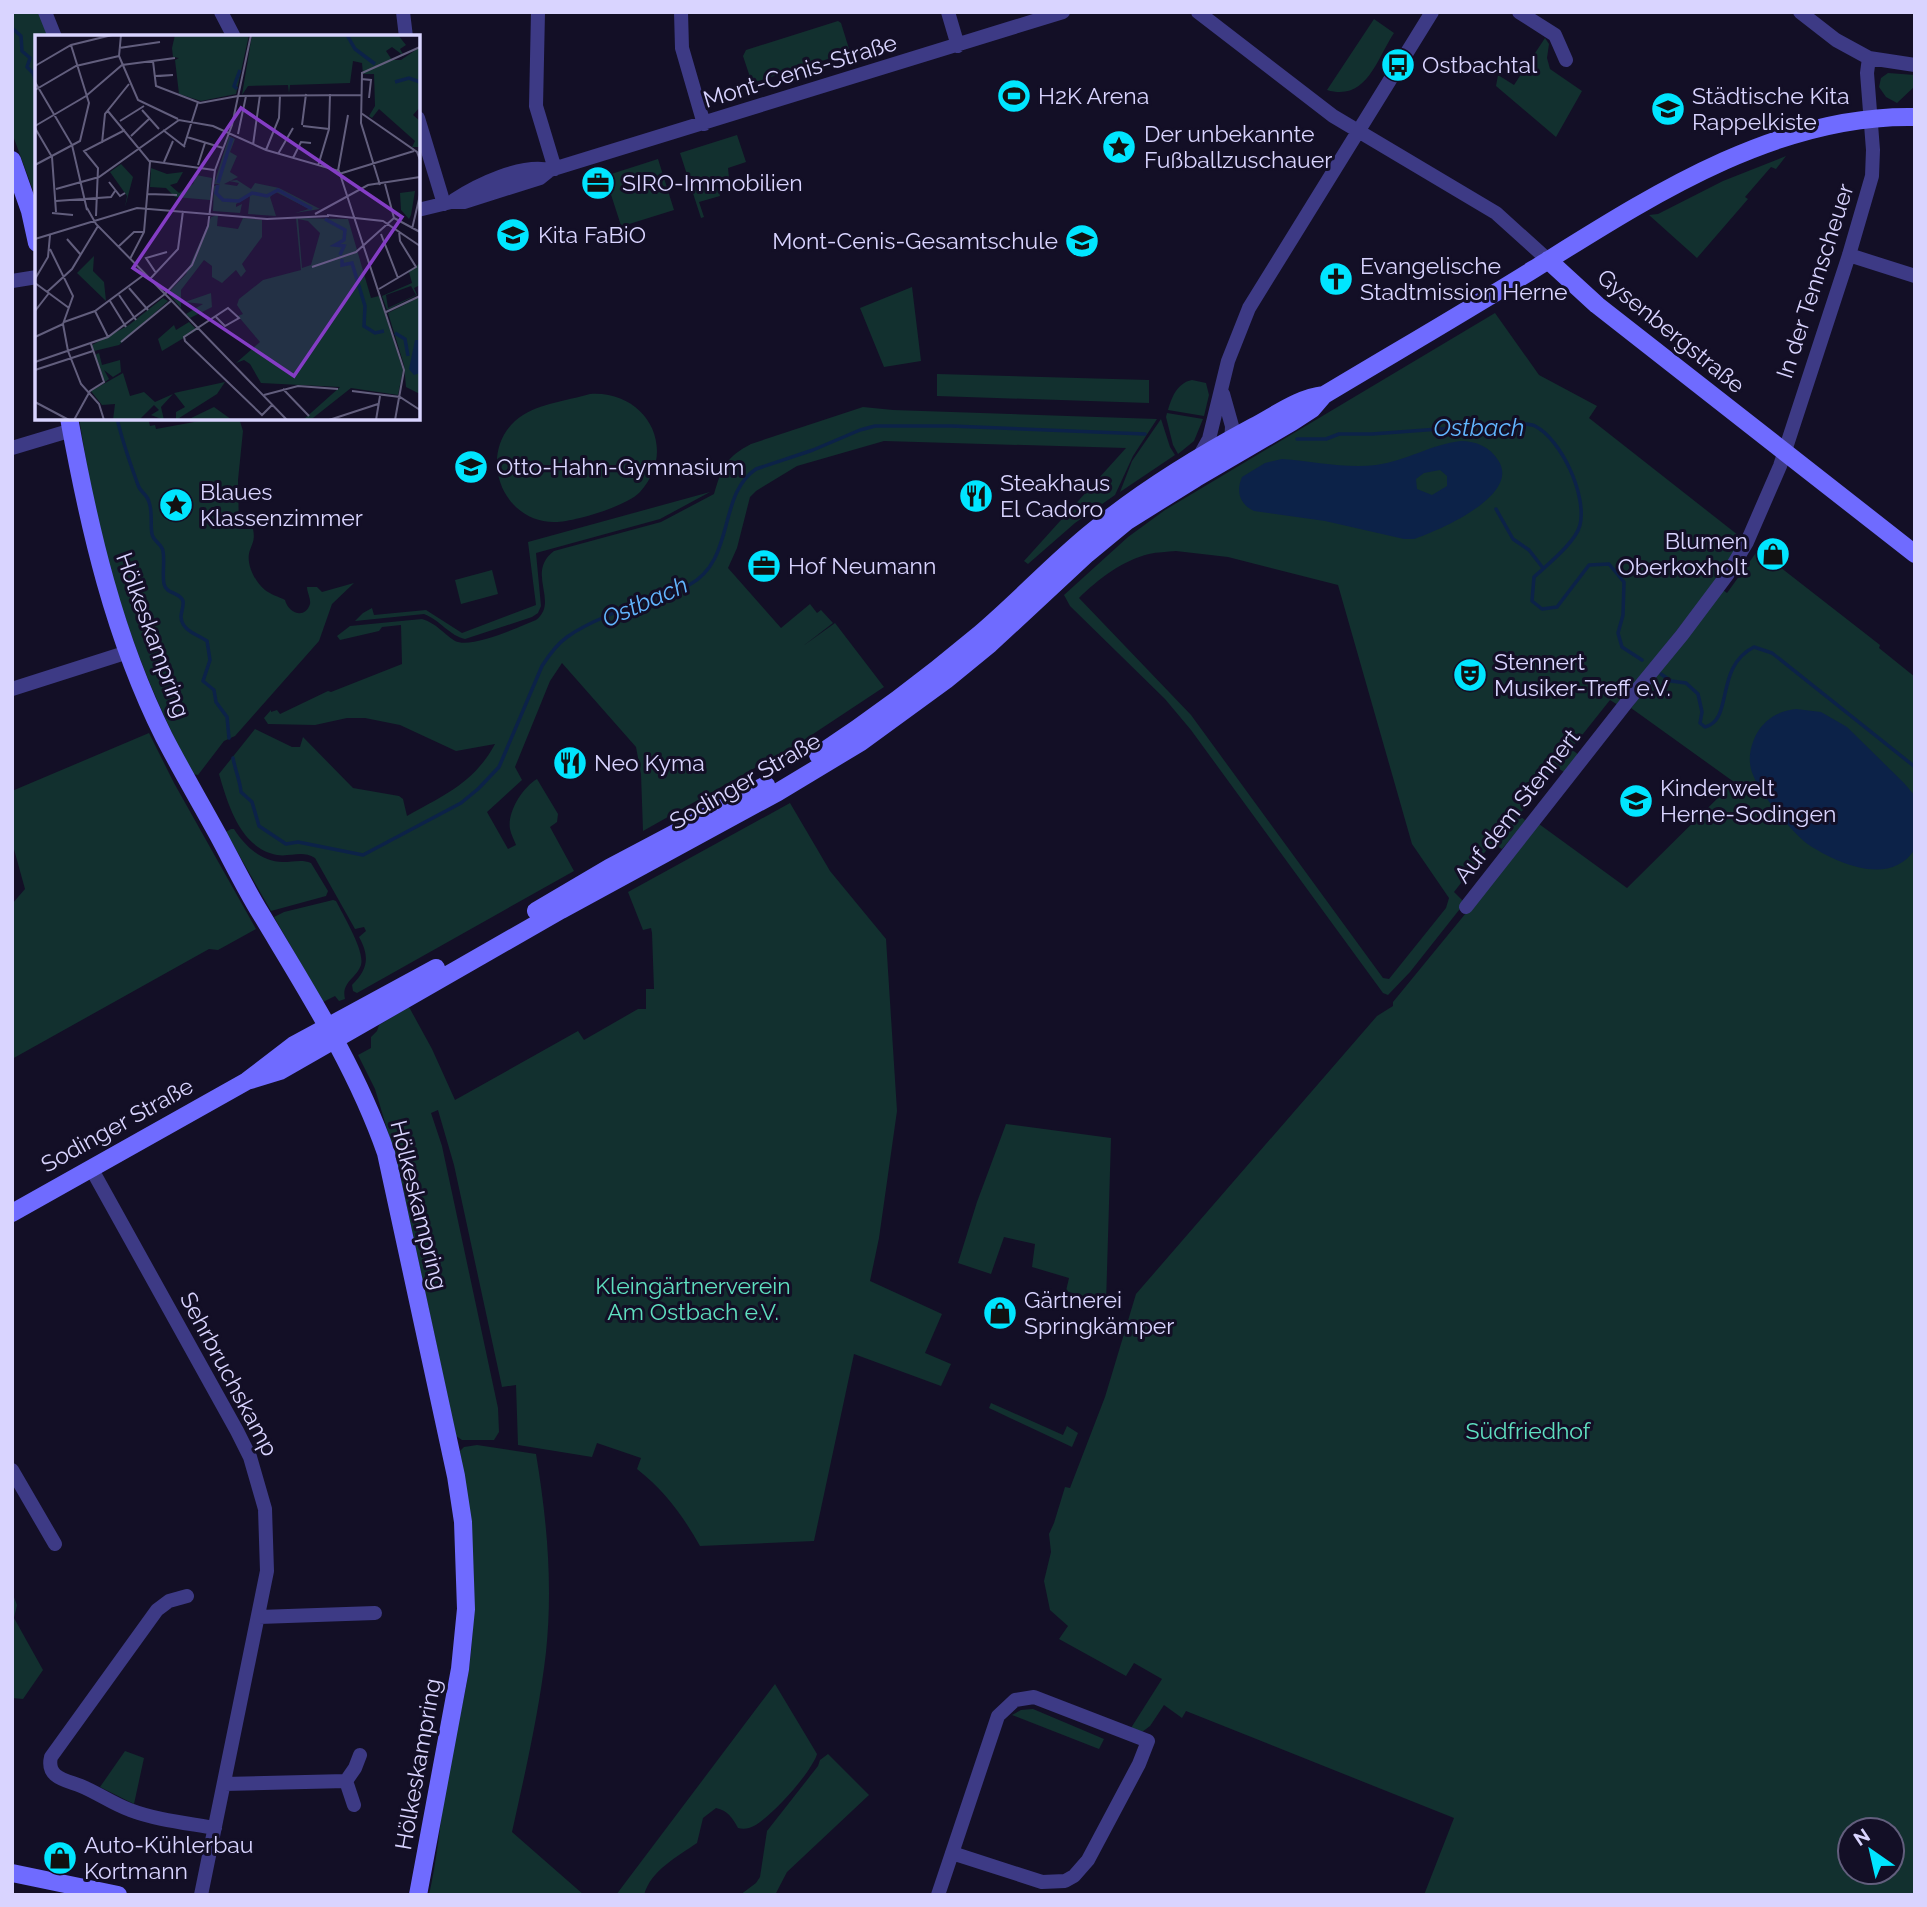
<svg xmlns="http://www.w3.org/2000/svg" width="1927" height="1907" font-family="Raleway,sans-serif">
<rect width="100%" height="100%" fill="#130f26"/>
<!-- green -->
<path fill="#12302f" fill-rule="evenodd" d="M12 12H40L50 37H37V201L12 133Z
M1374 19 1394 33C1377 58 1367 102 1327 90Z
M838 21 841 23 850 52 752 83 743 56 746 50Z
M1545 38 1549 44 1547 58 1550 69 1582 91 1556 137 1496 86 1498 75 1514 85Z
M1888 73 1915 75V86L1897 103 1886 97 1879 87 1881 78Z
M737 135 746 162 728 168 729 178 716 182 720 196 699 202 704 217 701 218 680 153Z
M1786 156 1776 169 1771 167 1745 197 1748 199 1697 258 1649 215 1658 214 1723 181Z
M658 159 674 210 626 225 630 240 626 241 605 176Z
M912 287 921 361 884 367 860 308Z
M1495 313 1539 375 1597 406 1589 418 1743 539 1715 582 1618 705 1610 700 1571 749 1579 755 1564 772 1556 767 1519 815 1526 821 1502 849 1492 843 1454 892 1462 900 1463 905 1410 972 1388 995 1383 993 1191 730 1165 699 1070 606 1064 595 1128 537 1165 510ZM1176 551 1228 557 1338 585 1412 844 1449 898 1446 908 1389 979 1383 978 1191 715 1079 598C1097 580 1123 560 1149 554 1157 552 1167 552 1176 551Z
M937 374 1149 380V403L937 396Z
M1192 380 1206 383 1209 395 1204 416 1168 410C1172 397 1177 383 1192 380Z
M590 394C646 390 679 449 640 492 627 506 574 522 555 522 503 523 477 456 515 421 534 404 566 401 590 394Z
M863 407 893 410 1157 419 1133 456 1115 495 1075 523 1028 564 1024 561 1126 448 884 441 797 466 756 491 750 497 737 548 728 568 781 628 810 604 817 613 821 610 833 623 803 646 835 623 884 687 801 742 643 831 641 774 636 747 562 663 550 681 515 767 522 780 487 812 508 849 516 845C514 840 511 834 510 829 507 812 523 787 537 779L558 814 557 822 550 827 574 871 357 993 353 991 352 985C368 969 370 957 359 937L366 931 364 927 355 929 315 858C302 850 291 857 277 855 240 848 228 804 219 774L255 729 292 747H300L303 737 353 788 399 796 403 799 407 816C444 795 474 783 495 744L456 751 400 725 365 718H347L315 725 268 724 264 718 271 710V712L277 710 280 714 328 691 331 692 402 664 401 625 382 627 379 631 340 640 337 636 350 626 422 619C436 623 444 634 455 641 471 649 519 627 536 620 560 601 525 573 554 551L661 522 714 494C722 467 726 457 751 444Z
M1167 413 1203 419 1194 441 1178 454 1173 445 1166 417Z
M79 418H148L150 426 155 425 156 429 216 418H239L243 431 238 480 239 529H253C255 539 253 542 250 550 245 563 255 582 265 590 270 594 279 597 285 600 288 613 305 620 310 604 311 599 307 592 307 587H317L322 592 354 583 332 604 319 641 235 736 224 741 198 775 193 774C153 700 123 621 102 539 92 500 86 459 79 418Z
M1161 419 1170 447 1175 455 1120 492 1132 461Z
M710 492 660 519 536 553 541 606 538 613 532 617 465 639C450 636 440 620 424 614L355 621 363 613 372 608 374 615 426 610 462 633 536 605 528 542Z
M1758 550 1880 645 1879 648 1915 677V1895H1424L1454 1818 1186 1711 1182 1718 1164 1705 1150 1726 1142 1732 1131 1728 1162 1679 1134 1663 1126 1676 1059 1639 1068 1626 1050 1610 1044 1581 1051 1552 1049 1534 1054 1523 1065 1487 1070 1488 1105 1397 1136 1294 1377 1016 1393 1006V1002L1539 824 1627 888 1734 782 1631 708 1723 590 1727 593ZM1850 1830H1892V1872H1850Z
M492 570 498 594 461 604 455 580Z
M149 733 174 783 256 929 218 950 209 949 12 1059V904L25 889 12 842V791Z
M790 803 830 871 886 939 897 1111 879 1238 870 1281 942 1314 925 1353 951 1364 941 1386 854 1354 814 1541 700 1546C683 1516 665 1491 637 1469L641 1458 597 1443 592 1457 518 1445 516 1385 502 1387 454 1165 438 1110 431 1113 442 1146 498 1408 499 1432 494 1440H462L456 1436 398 1166 375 1089 358 1055 371 1048V1037L377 1031 379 1025 409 1007 432 1049 455 1100 578 1031 584 1040 638 1009H646V989H654L652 933 651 928 643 930 628 892Z
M231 829H234C245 846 261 862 283 862 293 862 302 859 311 863L328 891 326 896 271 911 226 832Z
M333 900 336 901C343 915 365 951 361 965 356 979 341 982 345 999L339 1001 335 996 323 1002 274 917 284 912Z
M1006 1124 1111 1138 1106 1303 1066 1291 1069 1278 1032 1267 1035 1244 1004 1237 991 1274 958 1263 977 1202Z
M991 1403 1063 1435 1067 1426 1078 1433 1072 1447 989 1408Z
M477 1445 536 1454C547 1520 553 1585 546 1652 539 1713 525 1773 512 1832L584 1895H429C437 1860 440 1825 445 1789 451 1749 463 1709 469 1669 479 1595 472 1524 460 1451L464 1447Z
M12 1592 17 1605 14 1618 43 1670 23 1699 12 1698Z
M775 1684 817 1754C812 1772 767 1823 749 1828 745 1829 742 1829 738 1828 732 1817 728 1811 716 1808L703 1818 697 1843C677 1857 651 1870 644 1895H616Z
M1032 1709H1033L1104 1739 1099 1749 1012 1715 1021 1710Z
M125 1751 144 1758 134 1804 100 1787Z
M828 1754 869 1795 787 1872 775 1895H740L756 1883 760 1877 767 1831 818 1766 820 1760Z"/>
<!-- water -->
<path fill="#0c2248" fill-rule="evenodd" d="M1461 441C1476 441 1490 447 1498 460 1522 495 1438 531 1414 539H1404L1325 521 1254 511C1239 504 1236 491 1242 477L1265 463 1282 459C1313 461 1346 469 1376 465 1406 461 1432 444 1461 441ZM1440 470 1447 476V486L1432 495 1417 489 1416 479 1424 473Z
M1796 709 1821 712 1847 727 1904 783 1915 796V849C1891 887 1838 864 1809 845 1792 833 1756 789 1751 769 1748 757 1751 744 1757 733 1766 718 1779 711 1796 709Z"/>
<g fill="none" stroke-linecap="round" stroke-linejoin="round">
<!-- stream -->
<path stroke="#0c2248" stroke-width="3.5" d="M12 28 21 36 22 51 30 58 27 67 33 73 37 85
M117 418C122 441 130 463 138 485 140 492 147 494 149 502 153 513 150 523 152 534 153 541 162 544 163 551 165 562 162 573 164 584 166 594 180 592 183 601 184 606 181 612 181 617 182 631 197 634 207 641L210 660 203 681 214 690 216 702 227 717 229 738
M1297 439H1326L1339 434H1372L1466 427C1476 424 1526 422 1535 426 1562 440 1587 496 1580 525 1576 542 1547 565 1534 577L1532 601 1542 609 1557 607 1589 565 1609 564 1624 582 1623 615 1618 633 1622 647 1642 660
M1496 509 1513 539 1529 550 1543 568
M1661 674 1671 681 1686 683 1698 694 1702 712 1700 723 1705 727C1734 720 1714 667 1754 647L1772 653 1915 767
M233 758C235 770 240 780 241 792L252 802 259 826 286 844 298 842 363 855 461 803 478 789 499 767 542 666C549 655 556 645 567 637 596 616 654 599 689 585 736 560 717 495 756 469L813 450 860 430 875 426H952L1145 434"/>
<!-- street -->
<path stroke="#3d3a85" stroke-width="14" d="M45 12 55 37
M221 12 234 37
M403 12 406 37
M538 12 536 106 555 169
M681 12 682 48 704 124
M948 12 958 46
M1198 12 1333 116 1496 213 1548 260
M1519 12 1555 35 1566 60
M1800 12 1836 40 1869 58 1915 65
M418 118 444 204
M454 200C477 185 522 163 550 170
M418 210 451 202H464L540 178 550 170 1063 12
M1849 255 1915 276
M12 281 37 277
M1223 394 1232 426 1231 445
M12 448 72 430
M1199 457 1209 439 1228 361 1249 308 1432 12
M12 689 128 652
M1466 907 1627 702 1682 635 1727 575 1747 542 1780 466 1849 255 1872 176 1873 150 1867 73 1869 58
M91 1168 237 1431 250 1457 265 1509 267 1571 201 1895
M12 1470 55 1544
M187 1596 169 1601 157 1610 51 1757C46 1778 66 1780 81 1786 98 1793 113 1804 130 1810 156 1820 187 1823 215 1828
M259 1617 375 1613
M346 1781 355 1768 360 1755
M224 1784 346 1781 354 1805
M938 1895 998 1716 1015 1700 1034 1697 1148 1741 1139 1764 1088 1860 1074 1876 1065 1881 1042 1882 952 1853"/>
<!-- secondary -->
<path stroke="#6f6bff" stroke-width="18" d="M12 160 30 211 37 243
M1548 260 1597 305 1915 554
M69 418C89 528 114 637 164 737 181 770 200 802 218 835 232 861 245 888 261 914 307 991 356 1067 386 1153L456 1476 463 1522 466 1609 460 1669 418 1895
M818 755C873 719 925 680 975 638 1016 604 1052 564 1093 531 1142 491 1197 457 1253 427 1276 415 1298 398 1324 395
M536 911 609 868 766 785
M247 1081 280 1071 561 910 778 792 861 742 946 680 990 644 1087 554 1127 521 1196 478 1292 422 1312 409 1324 395C1394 353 1465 312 1534 269 1648 198 1775 114 1915 117
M12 1213 247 1081 294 1045 436 968
M12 1873 118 1895"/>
</g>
<!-- icons -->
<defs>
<g id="bus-disc" transform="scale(1.75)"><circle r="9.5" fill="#00e5ff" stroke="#130f26"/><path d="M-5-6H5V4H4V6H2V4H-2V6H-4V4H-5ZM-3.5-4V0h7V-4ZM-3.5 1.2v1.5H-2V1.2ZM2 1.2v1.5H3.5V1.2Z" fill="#111"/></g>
<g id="stadium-disc" transform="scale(1.75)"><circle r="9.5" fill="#00e5ff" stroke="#130f26"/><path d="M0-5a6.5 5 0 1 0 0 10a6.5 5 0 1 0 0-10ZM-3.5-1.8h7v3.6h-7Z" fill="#111"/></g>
<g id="school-disc" transform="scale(1.75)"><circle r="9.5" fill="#00e5ff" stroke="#130f26"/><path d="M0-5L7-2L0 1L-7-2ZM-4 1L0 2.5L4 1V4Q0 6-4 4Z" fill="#111"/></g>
<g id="sight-disc" transform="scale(1.75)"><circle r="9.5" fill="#00e5ff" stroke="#130f26"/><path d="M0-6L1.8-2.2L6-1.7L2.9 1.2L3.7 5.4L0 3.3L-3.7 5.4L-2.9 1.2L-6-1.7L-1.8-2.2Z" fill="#111"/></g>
<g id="office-disc" transform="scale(1.75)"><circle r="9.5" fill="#00e5ff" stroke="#130f26"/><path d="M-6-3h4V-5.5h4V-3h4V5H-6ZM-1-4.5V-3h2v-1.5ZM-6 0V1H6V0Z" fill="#111"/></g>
<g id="church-disc" transform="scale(1.75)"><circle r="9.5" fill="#00e5ff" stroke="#130f26"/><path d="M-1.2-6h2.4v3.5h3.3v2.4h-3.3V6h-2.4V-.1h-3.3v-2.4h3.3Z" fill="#111"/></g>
<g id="restaurant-disc" transform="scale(1.75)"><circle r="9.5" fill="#00e5ff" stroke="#130f26"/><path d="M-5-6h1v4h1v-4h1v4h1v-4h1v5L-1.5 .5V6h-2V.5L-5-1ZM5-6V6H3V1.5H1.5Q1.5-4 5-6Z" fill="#111"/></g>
<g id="shop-disc" transform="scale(1.75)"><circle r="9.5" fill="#00e5ff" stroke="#130f26"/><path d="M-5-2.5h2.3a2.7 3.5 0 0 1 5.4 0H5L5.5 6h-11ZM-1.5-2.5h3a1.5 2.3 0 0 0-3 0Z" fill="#111"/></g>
<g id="theatre-disc" transform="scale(1.75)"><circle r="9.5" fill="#00e5ff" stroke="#130f26"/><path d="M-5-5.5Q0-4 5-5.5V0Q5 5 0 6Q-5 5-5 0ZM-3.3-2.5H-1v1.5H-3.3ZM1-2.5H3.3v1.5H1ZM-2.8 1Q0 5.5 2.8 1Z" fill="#111"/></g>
</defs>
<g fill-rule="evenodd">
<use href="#bus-disc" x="1398" y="65"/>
<use href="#stadium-disc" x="1014" y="96"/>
<use href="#school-disc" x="1668" y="109"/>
<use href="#sight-disc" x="1119" y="147"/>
<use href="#office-disc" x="598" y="183"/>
<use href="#school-disc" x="513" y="235"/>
<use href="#school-disc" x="1082" y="241"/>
<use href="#church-disc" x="1336" y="279"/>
<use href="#school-disc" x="471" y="467"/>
<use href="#restaurant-disc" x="976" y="496"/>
<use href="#sight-disc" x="176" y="505"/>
<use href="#shop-disc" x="1773" y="554"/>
<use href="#office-disc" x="764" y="566"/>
<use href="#theatre-disc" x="1470" y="675"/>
<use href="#restaurant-disc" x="570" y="763"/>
<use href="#school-disc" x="1636" y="801"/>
<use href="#shop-disc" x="1000" y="1313"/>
<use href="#shop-disc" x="60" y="1858"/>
</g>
<g text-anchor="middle" stroke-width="6" stroke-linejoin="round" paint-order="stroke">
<!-- poi labels -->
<g font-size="23" fill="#d9d4ff" stroke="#130f26" text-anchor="start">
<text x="1422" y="73">Ostbachtal</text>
<text x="1038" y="104">H2K Arena</text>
<text x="1692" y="104">Städtische Kita<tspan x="1692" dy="26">Rappelkiste</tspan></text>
<text x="1144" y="142">Der unbekannte<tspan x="1144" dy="26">Fußballzuschauer</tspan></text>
<text x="622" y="191">SIRO-Immobilien</text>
<text x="538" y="243">Kita FaBiO</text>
<text x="1058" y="249" text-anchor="end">Mont-Cenis-Gesamtschule</text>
<text x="1360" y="274">Evangelische<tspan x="1360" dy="26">Stadtmission Herne</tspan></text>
<text x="496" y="475">Otto-Hahn-Gymnasium</text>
<text x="1000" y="491">Steakhaus<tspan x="1000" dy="26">El Cadoro</tspan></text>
<text x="200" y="500">Blaues<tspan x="200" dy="26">Klassenzimmer</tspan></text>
<text x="1748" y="549" text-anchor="end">Blumen<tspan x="1748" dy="26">Oberkoxholt</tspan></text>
<text x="788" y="574">Hof Neumann</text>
<text x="1494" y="670">Stennert<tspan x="1494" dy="26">Musiker-Treff e.V.</tspan></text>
<text x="594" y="771">Neo Kyma</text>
<text x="1660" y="796">Kinderwelt<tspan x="1660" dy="26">Herne-Sodingen</tspan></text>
<text x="1024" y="1308">Gärtnerei<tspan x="1024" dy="26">Springkämper</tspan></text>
<text x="84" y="1853">Auto-Kühlerbau<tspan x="84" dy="26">Kortmann</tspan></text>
</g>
<!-- street labels -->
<g font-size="23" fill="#d9d4ff" stroke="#130f26">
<text transform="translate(800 71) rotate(-17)" y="8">Mont-Cenis-Straße</text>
<text transform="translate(1815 281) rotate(-72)" y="8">In der Tennscheuer</text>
<text transform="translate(1671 331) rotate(39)" y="8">Gysenbergstraße</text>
<text transform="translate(153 635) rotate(70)" y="8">Hölkeskampring</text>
<text transform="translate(745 781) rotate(-30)" y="8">Sodinger Straße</text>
<text transform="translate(1517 806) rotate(-52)" y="8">Auf dem Stennert</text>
<text transform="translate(117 1125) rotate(-29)" y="8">Sodinger Straße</text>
<text transform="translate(419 1205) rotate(76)" y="8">Hölkeskampring</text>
<text transform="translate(229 1374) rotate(62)" y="8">Sehrbruchskamp</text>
<text transform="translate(418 1764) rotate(-80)" y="8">Hölkeskampring</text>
</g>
<!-- park labels -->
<g font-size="23" fill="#5fe0c0" stroke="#130f26">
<text x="693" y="1294">Kleingärtnerverein<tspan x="693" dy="26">Am Ostbach e.V.</tspan></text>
<text x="1528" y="1439">Südfriedhof</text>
</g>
<!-- water labels -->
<g font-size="24" font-style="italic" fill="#62b6ff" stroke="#130f26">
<text x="1479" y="436">Ostbach</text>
<text transform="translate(645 602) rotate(-24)" y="8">Ostbach</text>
</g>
</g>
<!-- overview -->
<g transform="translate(35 35)">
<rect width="385" height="385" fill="#130f26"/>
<path d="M140 0H214L201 59 166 66 144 59 140 25 144 23 138 22 137 13ZM217 0H363L371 10 365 14 369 21 357 12 351 16 357 25H366L385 12V72L378 80 385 86V112H377L380 106 344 74 337 83 334 81 340 71 339 39H328L327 28 318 26 315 48 255 50 254 58 253 50 213 51 207 60ZM194 101 200 104 195 117 202 121 195 137 203 142 189 149 202 151 204 148 194 146 202 145 216 154 220 148 244 153 285 174 260 178 274 174 241 157 235 162 241 181 213 179 215 161 201 169V172L207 169 205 178 178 176 179 151 185 149H179ZM86 129 98 142 90 172 92 161 75 137ZM116 133 132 139 148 137 142 148 135 150 144 158 158 149 161 140 177 143 175 165 140 162 131 153 115 152ZM380 156 376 180 374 184 366 175 365 158ZM183 180 182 191 203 194 208 183 227 185V202L207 229 211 236 206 242 201 235 187 248 177 242V231L169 225 146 255V273L133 258 151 239 176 182ZM261 183 313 184 336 263 344 261 368 335 363 360 316 353 278 383 268 385 305 352 226 348 215 329 209 325 201 328 225 307 203 281 208 279 202 270 204 264 228 245 266 235ZM263 184 273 186 285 198 276 230 267 233ZM59 221 58 236 69 247 71 266 42 238ZM385 228V250L379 253 382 260 352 275 347 261 377 248 374 237ZM376 251 381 260 353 273 351 260ZM176 258 177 272 155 283 151 279 168 269 150 267ZM385 262V358H383L371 352 369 330 353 278ZM128 263 133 266 84 310 59 316 57 310 94 290ZM154 287 162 295 127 316 123 304 139 290 141 295ZM64 318 67 330 85 325 86 337 78 342 69 335 74 344 70 347 60 320ZM88 338 95 361 109 357 120 367 138 359 126 372 129 385 116 380 124 375 119 370 104 385H78L80 369 67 370 56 356ZM190 347 182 359 141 385V377L150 372 139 358ZM179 372 197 385H152Z" fill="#12302f" fill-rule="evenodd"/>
<path d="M380 305H385V338L379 340 374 334Z" fill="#0c2248"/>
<path fill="none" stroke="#0c2248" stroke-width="3.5" d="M312 0 320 14 340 29M360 47 374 43 385 47M202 54 199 51 205 35M183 148 197 103M183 150 181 158 188 165 204 166 217 158 232 161 243 155 277 174M290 184 310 195 309 205 300 210 309 211 305 220M307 224V230L317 228 330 271 329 291 340 298 349 296M360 298 370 304 373 321"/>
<path fill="none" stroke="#625e7d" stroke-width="2" d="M86 0 84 21 103 65 143 84M216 0 197 90 180 135 173 191 157 230 130 259 252 385M84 13 125 7M118 26 121 51 165 68 203 61 326 60M0 31 36 10 77 0M120 41 138 40 125 41M326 44 336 45 334 63M0 47 37 110 52 175M0 55 41 31 84 21M72 75 115 127 109 197 95 224M107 75 124 94M326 78 382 117 385 125M85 86 109 71M267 90 271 59M0 91 51 61 87 30 140 23M268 91 294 94M0 93 17 122 21 177M128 95 150 112M203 99 211 61M96 101 115 83M152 102 188 113M67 108 70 79 94 49M218 110 225 60M149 111 163 67M231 115 244 83 245 60M243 119 258 93M258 123 266 107 276 108M115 126 179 135M129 127 138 106M0 130 45 106 54 68 36 10M163 130 170 108M283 131 294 94 295 59M303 136 313 80M304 139 379 116M74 147 85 161 90 158M350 149 359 183M345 150 326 88 327 38 385 12M21 154 64 142 144 85 178 91 231 115 304 136 369 335 360 385M113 159 142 160M21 166 76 162 80 156M17 178 38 180M280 179 333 150 385 142M292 180 348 186 385 211M61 181 63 133 49 116 90 95M359 183 385 197M377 194 385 160M346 199 363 243M0 204 102 173 232 184 294 181M32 204 46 220M83 212 99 197H109M15 214 38 261 28 289 33 316 46 349 64 369 69 385M277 232 321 217 359 183M121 238 111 223 132 217M0 244 13 222 15 200M115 244 143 214 148 176M0 248 34 273M94 253 113 275M344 254 381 232 365 206 364 196M12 257 37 234 63 191M84 260 101 285M75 266 91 292M0 276 14 258M60 276 73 302M351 277 385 261M181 282 190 291 204 283 193 273 149 302 150 306 227 380 237 370M29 287 60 276 110 239M0 302 28 289M86 307 136 266M0 327 73 302 130 259 61 189 52 173M0 335 58 316M248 354 274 381M317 356 365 362 385 375M229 360 263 351 303 354M0 367 34 385M39 385 55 356 69 347 56 309M294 385 343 369M341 385 345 361"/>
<path fill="#843dc5" fill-opacity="0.15" stroke="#843dc5" stroke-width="3.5" d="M206 73 367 182 259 341 98 233Z"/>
<rect width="385" height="385" fill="none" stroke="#d9d4ff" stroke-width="3.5"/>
</g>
<!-- border -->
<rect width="1927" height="1907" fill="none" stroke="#d9d4ff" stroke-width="28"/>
<!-- north arrow -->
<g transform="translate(1871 1851) rotate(326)"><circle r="33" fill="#130f26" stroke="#625e7d" stroke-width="2"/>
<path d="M0-5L12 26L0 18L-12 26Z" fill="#00e5ff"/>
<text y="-10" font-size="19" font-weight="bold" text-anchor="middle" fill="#d9d4ff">N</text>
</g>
</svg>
